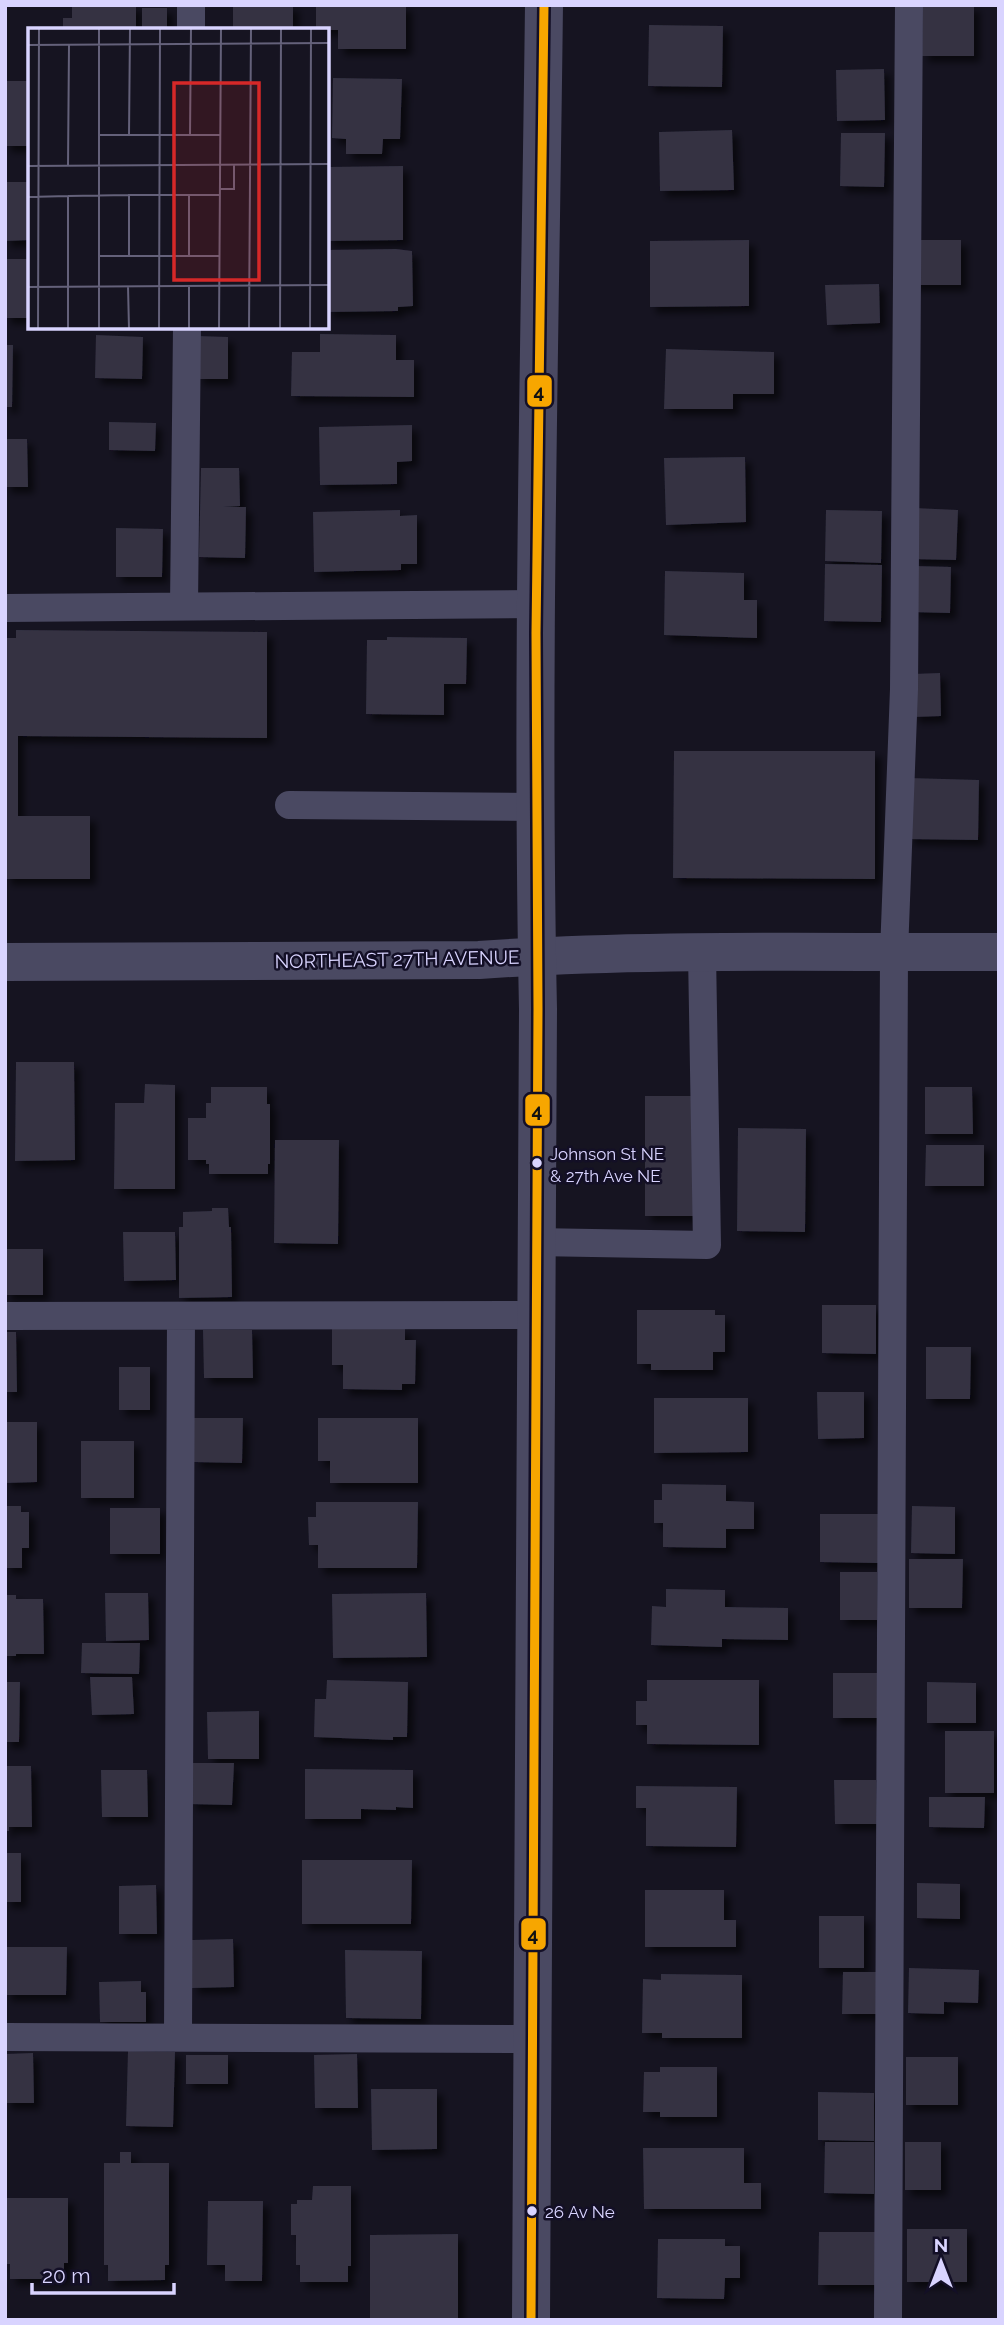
<svg xmlns="http://www.w3.org/2000/svg" width="1004" height="2325" font-family="Raleway,sans-serif">
<defs>
<filter id="shadow"><feDropShadow dx="6" dy="6" stdDeviation="3.5" flood-color="#0009"/></filter>
</defs>
<rect width="100%" height="100%" fill="#161421"/>
<!-- building -->
<path fill="#343243" filter="url(#shadow)" d="M72 5H136V30H63V18H72Z
M233 5H293V30H233Z
M316 5H406V49H338V30H316Z
M923 5H974V56H922Z
M142 8H167V30H142Z
M649 25 723 26 722 87 648 86Z
M884 69 885 120 837 121 836 70Z
M333 78 402 79 400 139H383L382 154H346V139L332 138Z
M5 81H30V146H5Z
M732 130 734 190 660 191 659 132Z
M841 133H885L884 187 840 186Z
M403 166V240L327 241V167Z
M5 182H30V240L5 241Z
M749 240V306L650 307V241Z
M911 240H961V285H911Z
M396 249 412 251 413 306 398 307V311L327 312V250Z
M5 259H30V318H5Z
M879 284 880 323 827 325 825 285Z
M320 334 396 335V360H414V397L291 396 292 352H320Z
M96 335 143 337 142 379 95 378Z
M197 336 228 337V379H197Z
M5 345H13L12 407H5Z
M666 349 774 352V394H733V409H664Z
M109 422 156 423 155 451 109 450Z
M412 425V461L397 462V484L320 485 319 427Z
M5 439H27L28 487H5Z
M745 457 746 522 666 525 664 458Z
M201 468H239L240 506 223 507H246L245 558 199 557Z
M914 508 958 510 956 560 912 559Z
M400 510V516L417 515V564H401V570L314 572 313 512Z
M826 510 882 511 881 563 825 561Z
M116 528 163 529 162 577H116Z
M825 564 882 565 881 622 824 621Z
M913 566 951 567 950 613 912 612Z
M665 571 744 573V600H757V638L664 635Z
M16 630 267 632V738L18 736V816H90V879H5V638H16Z
M387 637 467 638 466 684H444V715L366 714 367 640H387Z
M940 673 941 716 913 717 912 674Z
M674 751H875V879L673 878Z
M909 778 979 780 978 840 908 839Z
M16 1062H74L75 1160 15 1161Z
M145 1084 175 1085V1189H114L115 1103H144Z
M211 1087H267V1104H270V1164H268V1174H209V1164H206V1160H188V1118H206V1103H211Z
M925 1087H972L973 1134H925Z
M645 1096H697V1216H645Z
M738 1128 806 1129 805 1232 737 1231Z
M275 1140H339L338 1244 274 1243Z
M926 1145H984V1186H925Z
M212 1208H228L229 1227H231L232 1297 179 1298V1227H183V1212L212 1211Z
M123 1232H175L176 1280 124 1281Z
M5 1249H43V1295H5Z
M822 1305H876V1354L822 1353Z
M637 1310H715V1315H725V1352H713V1370H651V1364H637Z
M332 1328 405 1329V1340H416L415 1384H402V1390L343 1389V1365H332Z
M203 1330H252L253 1378H204Z
M5 1332H16L17 1392H5Z
M926 1347H971L970 1399H926Z
M119 1367H150V1410H119Z
M817 1392H864V1438L818 1439Z
M654 1398H748V1452L654 1453Z
M194 1418H243L242 1463 194 1462Z
M318 1418H418V1483H330V1461H318Z
M5 1422H37V1482L5 1483Z
M81 1441H134V1498H81Z
M662 1484 726 1485V1501L754 1502V1529H726V1548L663 1547V1523H654V1500H662Z
M316 1502H418L417 1568H318V1545H309L308 1517H316Z
M5 1506H21V1512H29V1548H22V1568H5Z
M912 1506 955 1507V1554L911 1553Z
M110 1508H160V1554H110Z
M820 1514H878V1563L820 1562Z
M909 1559H963L962 1608H909Z
M840 1572H877V1620H840Z
M666 1589 725 1590V1607L788 1608V1640L722 1639V1647L651 1645 652 1606 666 1607Z
M105 1593H148L149 1640 106 1641Z
M426 1593 427 1657 333 1658 332 1594Z
M5 1595H16V1599H43L44 1654H16V1656H5Z
M82 1643H140L139 1674 81 1673Z
M833 1673H879L880 1718H833Z
M90 1677H132L134 1714 92 1715Z
M327 1680 408 1682 407 1737H393V1740L314 1737 315 1699H326Z
M647 1680H759V1745L647 1744V1725H636V1701H647Z
M5 1682H20L19 1742H5Z
M927 1682 976 1683V1723H927Z
M259 1711V1759H208L207 1712Z
M945 1731H994V1793H945Z
M191 1763H234L232 1805 190 1804Z
M5 1766H31L32 1827H9V1831H5Z
M305 1769 413 1770V1808L396 1807V1810L361 1809V1819H305Z
M101 1770H147L148 1817H102Z
M834 1780H876L877 1824H835Z
M636 1786 737 1787 736 1847 646 1846V1808H636Z
M929 1797H985L984 1828 929 1827Z
M5 1853H21V1902H5Z
M302 1860H412L411 1924H302Z
M917 1883 960 1884V1919L917 1918Z
M156 1885 157 1934H119V1886Z
M645 1890H724V1920H736V1947H645Z
M819 1916H864V1968H819Z
M233 1939 234 1987 192 1988V1940Z
M5 1947H67L66 1995H5Z
M345 1950 422 1951 421 2019 346 2018Z
M909 1968 979 1970 978 2003 944 2002V2014L908 2013Z
M843 1972H876V2014H842Z
M661 1974 742 1975V2038H662V2033H642L643 1979 661 1980Z
M141 1981V1992H146V2022H100L99 1982Z
M128 2051 175 2052 173 2127 126 2126Z
M33 2053 34 2103H5V2054Z
M357 2054 358 2108H315L314 2055Z
M186 2055H228V2084H186Z
M906 2057H958V2105H906Z
M660 2067H717V2117H660V2112H643L644 2072H660Z
M371 2089H437V2149L372 2150Z
M818 2092 874 2093V2141L818 2140Z
M825 2142H874V2194L824 2193Z
M905 2142H941V2190H905Z
M643 2148H744V2183H761V2209H644Z
M120 2152H131V2163H169V2265H165V2280L108 2281V2265H104V2163H120Z
M313 2186H351V2266H348V2282H300V2265H296V2235H291V2204H297V2200H312Z
M6 2198H68V2263H64V2279H10V2264H6Z
M208 2201H263L262 2281H225V2265H207Z
M907 2229H967V2282H907Z
M819 2232H877L876 2285H818Z
M458 2234V2320H370V2235Z
M658 2239H725V2246H740V2278H725L724 2299 657 2298Z"/>
<g fill="none" stroke-linecap="round" stroke-linejoin="round">
<!-- service -->
<path stroke="#4a4962" stroke-width="28" d="M191 30V5
M184 606 187 327
M5 608 537 604
M289 805 536 807
M535 1242 707 1245 702 953
M5 1316 535 1315
M5 2037 531 2039
M178 2037 181 1317
M888 2320 894 953 904 689 909 5"/>
<!-- minor -->
<path stroke="#4a4962" stroke-width="38" d="M5 962 479 960C651 948 826 953 999 952"/>
<!-- tertiary -->
<path stroke="#4a4962" stroke-width="38" d="M531 2320 538 1009C531 675 540 340 544 5"/>
<!-- bus-1 casing -->
<g stroke="#130f26" stroke-width="14">
<path id="bus-1" d="M531 2320 538 1009 536 633 544 5"/>
</g>
<!-- bus-1 -->
<use href="#bus-1" stroke="#f7a600" stroke-width="9"/>
</g>
<!-- markers -->
<g fill="#d9d4ff" stroke="#130f26" stroke-width="2.5">
<circle cx="537" cy="1163" r="6"/>
<circle cx="532" cy="2211" r="6"/>
</g>
<g text-anchor="middle" stroke-width="5" stroke-linejoin="round" paint-order="stroke">
<!-- bus labels -->
<g font-size="17" fill="#d9d4ff" stroke="#130f26" text-anchor="start">
<text x="550" y="1160">Johnson St NE<tspan x="550" dy="22">&amp; 27th Ave NE</tspan></text>
<text x="545" y="2218">26 Av Ne</text>
</g>
<!-- street labels -->
<g font-size="19" fill="#d9d4ff" stroke="#130f26">
<text transform="translate(397 959) rotate(-1)" y="7">NORTHEAST 27TH AVENUE</text>
</g>
</g>
<!-- overview -->
<g transform="translate(28 28)">
<rect width="301" height="301" fill="#161421"/>
<path fill="none" stroke="#64617a" stroke-width="2" d="M0 17 301 15M71 107H192M101 107 102 0M162 107 163 0M0 138 301 136M40 138 41 17M191 161H206V136M40 168 101 167M0 169 40 168V301M71 228H191M101 228V167H191M161 228V167M100 258 101 301M0 259 301 257M10 301 11 0M71 301V0M131 301 132 0M161 301V258M191 301 193 0M221 301 223 0M252 301 253 0M282 301 283 0"/>
<path fill="#d62828" fill-opacity="0.15" stroke="#d62828" stroke-width="3.5" d="M146 55H231V252H146Z"/>
<rect width="301" height="301" fill="none" stroke="#d9d4ff" stroke-width="3.5"/>
</g>
<g stroke="#130f26" stroke-width="2.5">
<rect x="526" y="374" width="27" height="34" rx="7" fill="#f7a600"/>
<rect x="524" y="1093" width="27" height="34" rx="7" fill="#f7a600"/>
<rect x="520" y="1917" width="27" height="34" rx="7" fill="#f7a600"/>
</g>
<g font-size="19" text-anchor="middle" font-weight="bold" fill="#111">
<text x="539" y="398">4</text>
<text x="537" y="1117">4</text>
<text x="533" y="1941">4</text>
</g>
<!-- border -->
<rect width="1004" height="2325" fill="none" stroke="#d9d4ff" stroke-width="14"/>
<!-- north arrow -->
<g transform="translate(941 2262)" stroke="#130f26" stroke-width="5" paint-order="stroke">
<path d="M0-5L12 26L0 18L-12 26Z" fill="#d9d4ff"/>
<text y="-10" font-size="19" font-weight="bold" text-anchor="middle" fill="#d9d4ff">N</text>
</g>
<!-- scale -->
<path d="M32 2283v10h142v-10" fill="none" stroke="#d9d4ff" stroke-width="3.5"/>
<text x="42" y="2283" font-size="21" fill="#d9d4ff" stroke="#130f26" stroke-width="5" paint-order="stroke">20 m</text>
</svg>
